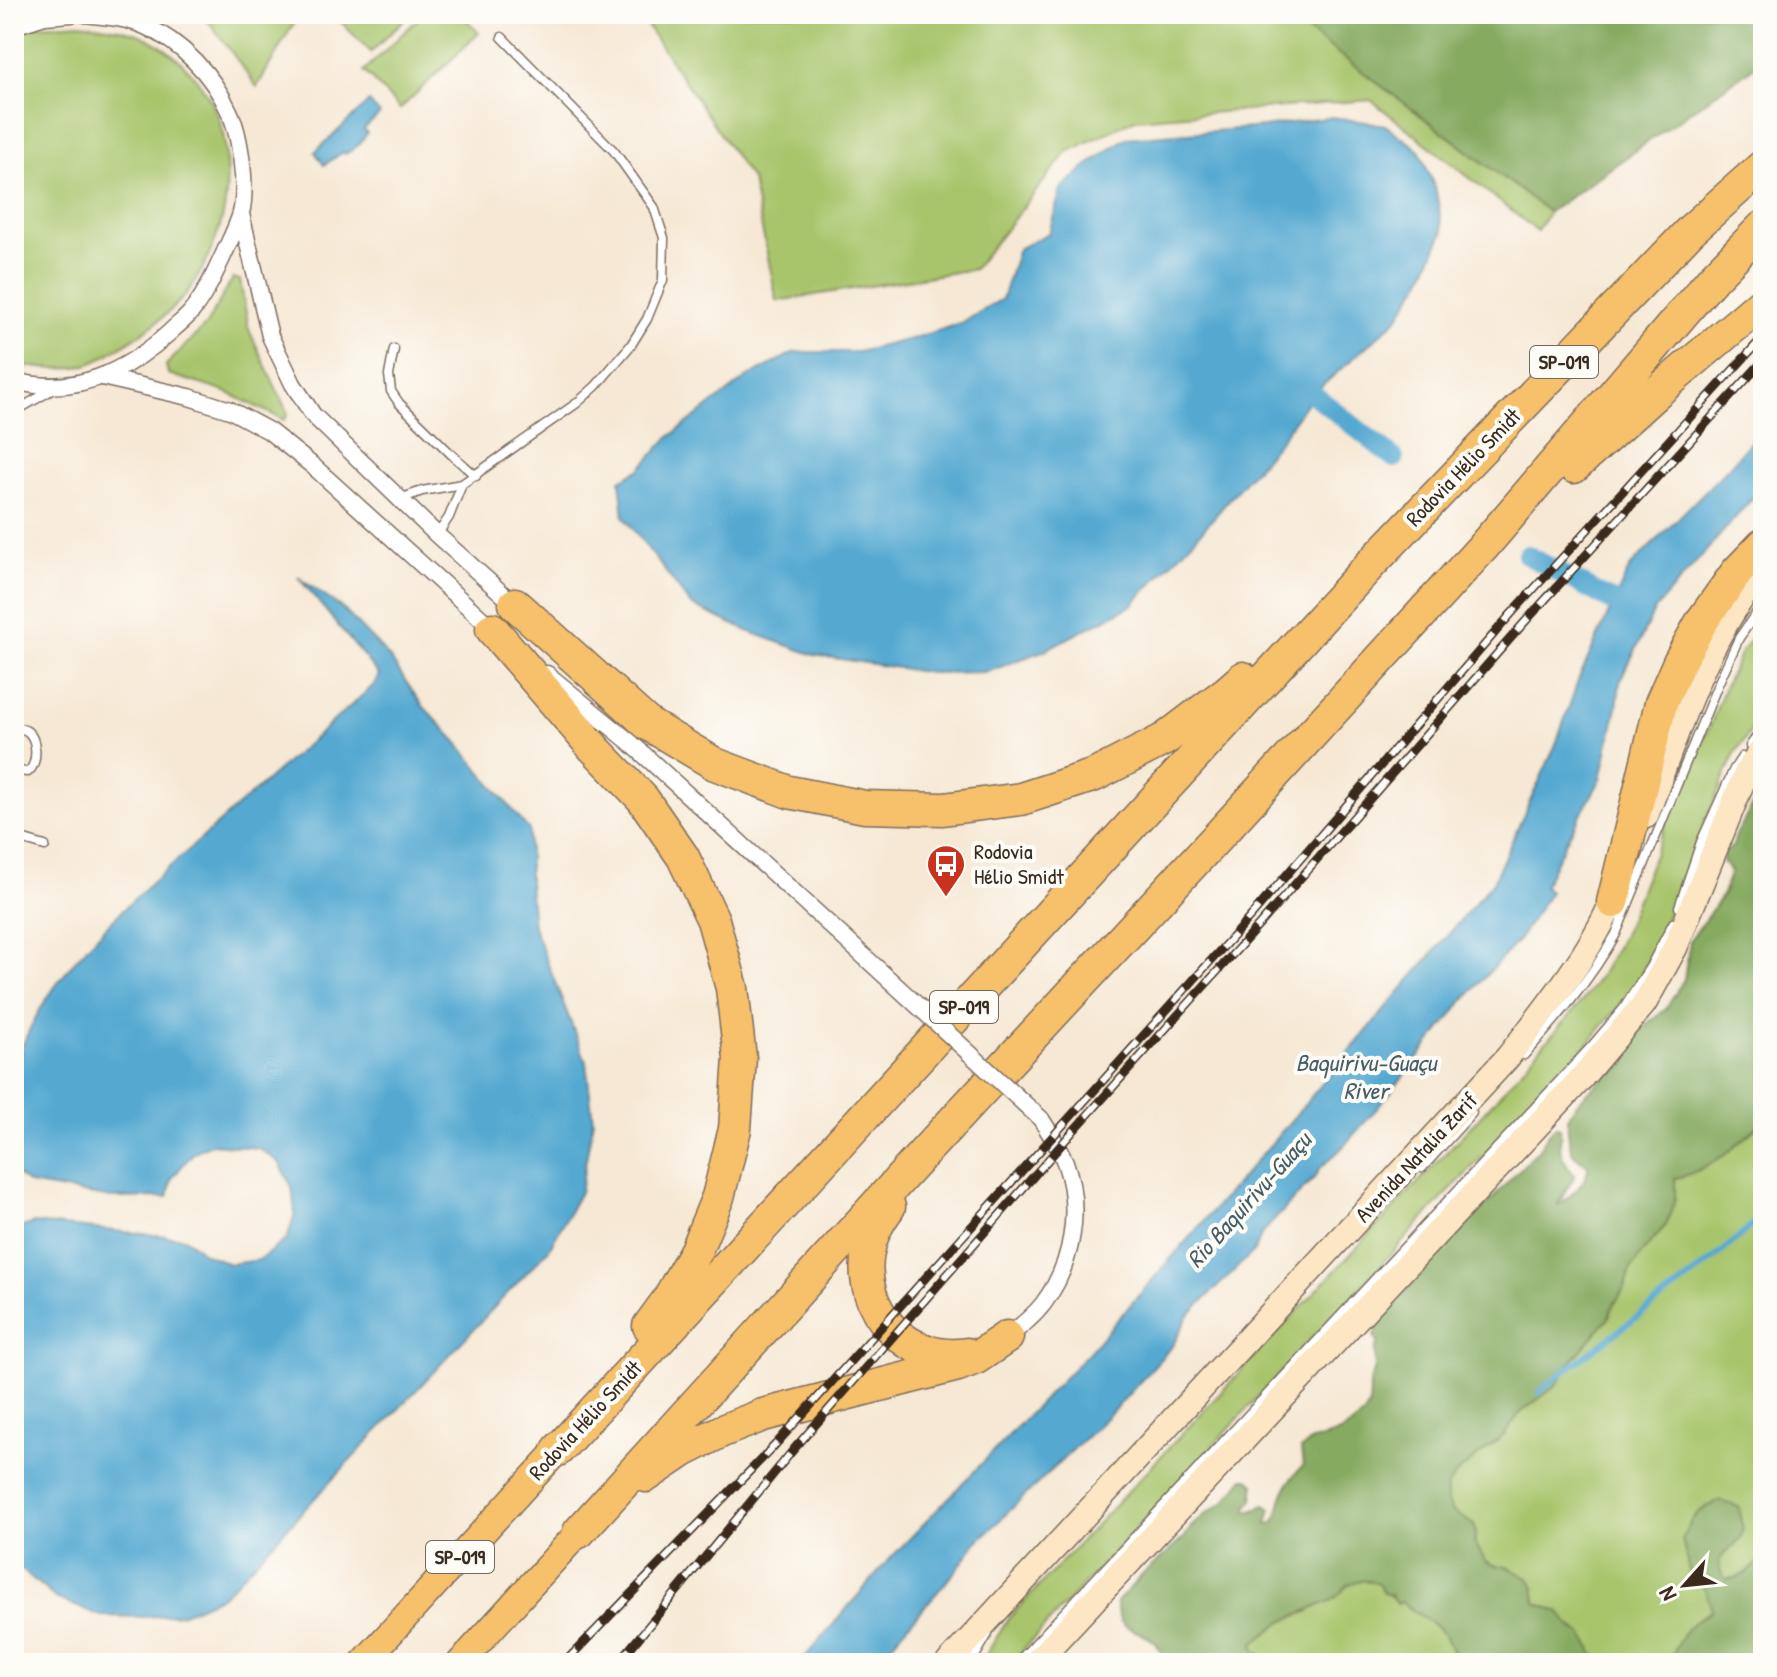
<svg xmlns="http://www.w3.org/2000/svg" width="1777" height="1677" font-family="'Patrick Hand',sans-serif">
<rect width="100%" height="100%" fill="#fdfcf7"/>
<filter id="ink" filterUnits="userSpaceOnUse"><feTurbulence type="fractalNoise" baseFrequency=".0125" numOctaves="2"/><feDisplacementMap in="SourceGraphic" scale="16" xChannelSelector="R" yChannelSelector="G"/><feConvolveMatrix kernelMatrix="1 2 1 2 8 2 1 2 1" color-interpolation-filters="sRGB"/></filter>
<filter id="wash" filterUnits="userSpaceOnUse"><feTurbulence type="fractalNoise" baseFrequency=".006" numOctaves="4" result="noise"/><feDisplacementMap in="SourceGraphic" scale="32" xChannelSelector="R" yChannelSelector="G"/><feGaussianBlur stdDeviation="1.8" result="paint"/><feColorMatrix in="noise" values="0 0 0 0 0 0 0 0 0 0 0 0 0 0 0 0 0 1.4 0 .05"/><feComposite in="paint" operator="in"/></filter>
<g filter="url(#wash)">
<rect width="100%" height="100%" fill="#f6e8d4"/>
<!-- green -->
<path fill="#a8c56c" stroke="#727845" stroke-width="2" d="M197 14H299L257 87 210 23Z
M345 14H410L371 52 339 20Z
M423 14H461L479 33 400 109 364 71Z
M639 14H1286L1549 212 1537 231 1371 100 1135 119 1067 152 974 269 777 301 752 181Z
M81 23C104 26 130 29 151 40 180 56 206 85 218 116 228 142 229 193 222 219 216 242 201 277 185 295 165 319 140 336 113 351 107 355 100 360 92 363 68 372 39 369 14 364V36L36 26Z
M233 278 240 280 249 330 288 414 284 420 226 392 168 374 166 365 206 325Z
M1763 622V714L1735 753 1683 874 1655 949 1635 986 1573 1062 1442 1199 1011 1663H981L1008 1619 1487 1109 1582 1001 1600 976 1623 935 1681 785 1710 726 1725 686 1741 652Z
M1763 1121V1557C1750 1569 1744 1579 1725 1579 1706 1553 1735 1554 1742 1534 1744 1526 1740 1515 1739 1507L1691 1521 1688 1531 1682 1539 1690 1575 1705 1589 1712 1610C1709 1613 1705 1615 1701 1617 1688 1624 1673 1649 1672 1663H1597C1587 1632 1562 1618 1536 1603L1534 1585 1529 1579 1510 1568 1503 1566H1496L1486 1562 1474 1542 1476 1533 1474 1525 1452 1511 1447 1500V1487L1457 1473 1504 1435 1519 1414 1562 1378 1567 1366 1608 1319 1612 1308 1625 1287 1629 1272 1644 1250 1666 1225 1675 1178 1684 1176Z
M1357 1581H1373L1380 1585 1382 1592C1396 1597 1435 1623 1444 1635 1450 1643 1452 1654 1458 1663H1269L1252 1648 1254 1644 1282 1621 1308 1612 1349 1584Z"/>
<!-- forest -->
<path fill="#86aa60" stroke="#606a3f" stroke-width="2" d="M1286 14H1763V60L1549 212Z
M1763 787V919C1750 942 1752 944 1763 967V1121C1737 1146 1712 1170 1675 1178V1200L1671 1214 1666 1225 1644 1250 1629 1272 1625 1287 1612 1308 1608 1319 1567 1366 1562 1378 1553 1388 1519 1414 1504 1435 1457 1473 1447 1487V1500L1452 1511 1474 1525 1476 1533 1474 1542 1486 1561 1496 1566H1503L1510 1568 1529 1579 1534 1585 1536 1603 1559 1612 1573 1629 1581 1633 1589 1644 1597 1663H1458L1446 1637 1438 1628 1401 1602 1396 1604 1391 1595 1382 1592 1379 1585 1373 1581H1357L1349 1584 1333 1600 1282 1621 1254 1643 1253 1648 1269 1663H1158V1659L1163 1655C1161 1652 1158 1646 1156 1643 1138 1626 1115 1634 1117 1602L1143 1574 1184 1538 1191 1527 1208 1512 1224 1503 1243 1479H1249L1255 1484 1253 1499 1247 1507V1511H1252L1265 1505 1271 1509 1267 1523 1271 1524C1280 1517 1278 1510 1281 1500 1285 1487 1293 1475 1303 1466L1301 1450 1312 1440C1331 1438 1356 1427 1367 1410 1372 1401 1368 1389 1371 1379 1373 1372 1374 1373 1375 1366 1376 1357 1373 1351 1378 1342L1374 1336 1380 1326 1382 1316 1539 1149 1549 1133 1556 1126 1560 1128C1561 1133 1560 1138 1560 1142 1559 1155 1567 1166 1575 1175L1557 1206C1570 1197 1589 1182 1588 1165 1583 1161 1576 1158 1573 1153 1569 1147 1566 1122 1569 1116 1577 1099 1608 1072 1625 1065L1631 1043 1644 1026 1666 1009 1684 979 1690 941 1723 894 1731 871 1723 862V854L1733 846 1736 835Z
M1720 1501 1739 1507C1740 1515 1744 1526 1742 1534 1736 1553 1706 1553 1725 1579 1744 1579 1751 1570 1763 1557V1663H1672C1673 1648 1683 1631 1695 1621 1701 1616 1707 1616 1712 1610L1705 1589 1690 1575 1682 1539C1687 1533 1688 1528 1691 1521 1697 1511 1709 1505 1720 1501Z"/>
<!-- water -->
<path fill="#55a9d1" stroke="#486a78" stroke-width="2" d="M369 102 380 114 364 129 367 133C361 143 356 149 345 154L343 152 324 165 315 152Z
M1332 117 1385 125 1419 150 1436 191 1443 233 1420 283 1397 319 1313 394 1278 443 1201 532 1131 606 1045 650 987 672 931 673 814 655 745 630 691 605 624 517 620 480 639 470 668 438 746 378 795 352H858L911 339 962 323 1002 299 1018 249 1049 233 1061 189 1088 165 1126 138 1264 127Z
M1763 427V486L1655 609 1620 682 1617 707 1601 779 1567 839 1544 886 1550 892 1519 939 1464 1000 1387 1097 1341 1149 1320 1168 1316 1176 1262 1233 1255 1250 1188 1316 1173 1345 1117 1407 976 1543 956 1571 875 1663H800L886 1563 1091 1350 1272 1143 1493 882 1555 747 1579 678 1630 567 1729 467Z
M298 577 343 609 389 657 422 705 456 741 529 830V882L533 926 586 1061 593 1121 580 1192 549 1249 224 1595 181 1614 145 1617 101 1616 55 1598 19 1567 14 1560V1230L34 1223 185 1238 203 1253 230 1264 259 1260 287 1239 295 1213 292 1187 279 1162 258 1148 211 1144 194 1152 172 1178 168 1197 112 1198 29 1184 14 1173C14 1142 9 1087 18 1058 46 969 143 891 211 830 266 781 320 733 374 685L379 675Z"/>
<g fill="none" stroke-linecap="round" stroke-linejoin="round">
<!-- stream -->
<path stroke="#55a9d1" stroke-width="6" d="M1539 1392C1595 1346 1656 1305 1712 1260 1730 1246 1746 1230 1763 1214"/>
<!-- canal -->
<path stroke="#55a9d1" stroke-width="20" d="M1313 394 1394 458
M1527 555 1636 614"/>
</g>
</g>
<g filter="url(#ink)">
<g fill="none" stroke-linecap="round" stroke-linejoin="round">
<!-- lane casing -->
<g stroke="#7c6c5e" stroke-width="11">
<path id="lane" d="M394 349 389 375 391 391 399 403 451 454 476 476
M14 412 55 388
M400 499 422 491 462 484 577 403 596 386 631 345 647 319 663 280 664 238 654 207 614 151 502 37
M437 535 449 517 462 484
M14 727C17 728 24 729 27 731 38 739 38 764 28 772L14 771
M1750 746 1763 728
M14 837 45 846
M1679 907 1701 842 1734 769 1742 757
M1524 1055C1560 1015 1589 981 1616 934L1718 684 1739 638 1763 603
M1422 1168 1472 1113
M971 1663 988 1634
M1017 1663 1590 1048 1624 1008 1650 967 1673 923"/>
</g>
<!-- street casing -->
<g stroke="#7c6c5e" stroke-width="19">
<path id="street" d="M14 26 45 16 71 14
M241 214 270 336 293 384 313 415 437 535 517 607
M102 377 189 397 230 410 269 431 313 466 495 631
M14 381C75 397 126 372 170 332 177 325 186 319 192 311 207 292 217 269 227 247 232 236 238 224 241 213 245 197 244 181 242 164 240 147 237 127 229 111 213 75 181 42 145 26 127 18 105 16 85 14
M547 674 631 743 880 971
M1007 1337C1020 1327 1033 1317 1043 1304 1073 1264 1082 1209 1065 1162 1059 1147 1050 1133 1041 1119"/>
</g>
<!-- secondary casing -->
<g stroke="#7c6c5e" stroke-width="27">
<path id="secondary" d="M1646 816C1677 734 1705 637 1763 571
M948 1663 1508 1057C1548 1005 1594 950 1618 888
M1035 1663 1578 1082 1644 1004 1675 948 1747 771 1763 747"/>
</g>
<!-- primary casing -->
<g stroke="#7c6c5e" stroke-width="29">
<path id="primary" d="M363 1663 558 1450
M460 1663 579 1532"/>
</g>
<!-- highway casing -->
<g stroke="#7c6c5e" stroke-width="35">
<path id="highway" d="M1574 467 1657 392 1763 302
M515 604 648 724 715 764 789 792 865 807 943 809 1021 799 1095 775 1165 739 1227 692 1243 678
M492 629 594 748 643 799 683 857 713 920 732 988 740 1058 735 1129 718 1197 696 1250 668 1300 649 1326
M1613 902 1661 703 1679 662 1702 621 1737 572 1763 545
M889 1207C879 1221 871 1234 868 1252 857 1310 908 1364 967 1354
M558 1450 1371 564 1691 230 1763 166
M646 1476 683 1451 722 1431 763 1415 958 1365 976 1358 1007 1337
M579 1532 930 1146 1221 833 1482 548 1713 278 1763 227"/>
</g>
<!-- lane -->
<use href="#lane" stroke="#fff" stroke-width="8"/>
<!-- street -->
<use href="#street" stroke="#fff" stroke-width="16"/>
<!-- secondary -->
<use href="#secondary" stroke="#fce6c4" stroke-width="24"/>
<!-- primary -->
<use href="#primary" stroke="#f7c06b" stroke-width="26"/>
<!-- highway -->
<use href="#highway" stroke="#f7c06b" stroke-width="32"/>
<!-- rail casing -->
<g stroke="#3b2a1e" stroke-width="9">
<path id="rail" d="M564 1663 775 1445 1252 915 1511 614 1763 337
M618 1663 794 1449 1076 1128 1261 923 1523 624 1763 361"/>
</g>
<!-- rail -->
<use href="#rail" stroke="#fdfcf7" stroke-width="6" stroke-dasharray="18" stroke-linecap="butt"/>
<!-- street-bridge casing -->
<g stroke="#7c6c5e" stroke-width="19" stroke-linecap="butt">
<path id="street-bridge" d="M880 971 1041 1119"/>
</g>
<!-- street-bridge -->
<use href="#street-bridge" stroke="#fff" stroke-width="16"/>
</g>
</g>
<!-- icons -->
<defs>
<g id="bus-pin" transform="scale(2)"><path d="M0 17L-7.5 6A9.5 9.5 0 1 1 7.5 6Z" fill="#c8321e" stroke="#fdfcf7"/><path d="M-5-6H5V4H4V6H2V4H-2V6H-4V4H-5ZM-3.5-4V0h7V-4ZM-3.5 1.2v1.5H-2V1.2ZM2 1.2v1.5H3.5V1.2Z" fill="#fff"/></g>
</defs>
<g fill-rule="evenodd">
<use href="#bus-pin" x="946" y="864"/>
</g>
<g text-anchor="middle" stroke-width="8" stroke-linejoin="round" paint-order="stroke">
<!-- shield labels -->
<g fill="#fdfcf7" stroke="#75695f" stroke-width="2">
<rect x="1530" y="346" width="68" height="32" rx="6"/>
<rect x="930" y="991" width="68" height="32" rx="6"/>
<rect x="426" y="1541" width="68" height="32" rx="6"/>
</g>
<g font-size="20" font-weight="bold" fill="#3b2a1e">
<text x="1564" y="369">SP-019</text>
<text x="964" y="1014">SP-019</text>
<text x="460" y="1564">SP-019</text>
</g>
<!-- street labels -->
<g font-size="22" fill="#3b2a1e" stroke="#fdfcf7">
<text transform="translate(1463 467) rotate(-46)" y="8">Rodovia Hélio Smidt</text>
<text transform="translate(1416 1157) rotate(-47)" y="8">Avenida Natalia Zarif</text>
<text transform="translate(585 1420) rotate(-47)" y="8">Rodovia Hélio Smidt</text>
</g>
<!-- poi labels -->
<g font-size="22" fill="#3b2a1e" stroke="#fdfcf7" text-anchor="start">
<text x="974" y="859">Rodovia<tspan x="974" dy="25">Hélio Smidt</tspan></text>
</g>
<!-- water labels -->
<g font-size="24" font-style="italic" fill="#455d66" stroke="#fdfcf7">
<text x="1366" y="1071">Baquirivu-Guaçu<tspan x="1366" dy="28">River</tspan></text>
<text transform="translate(1249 1200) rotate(-48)" y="8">Rio Baquirivu-Guaçu</text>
</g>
</g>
<!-- margin -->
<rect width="1777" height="1677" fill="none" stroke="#fdfcf7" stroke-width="48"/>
<!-- north arrow -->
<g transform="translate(1685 1585) rotate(243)" stroke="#fdfcf7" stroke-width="6" paint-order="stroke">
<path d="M0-6L14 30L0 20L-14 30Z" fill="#3b2a1e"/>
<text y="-12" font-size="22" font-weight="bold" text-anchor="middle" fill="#3b2a1e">N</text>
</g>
</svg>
